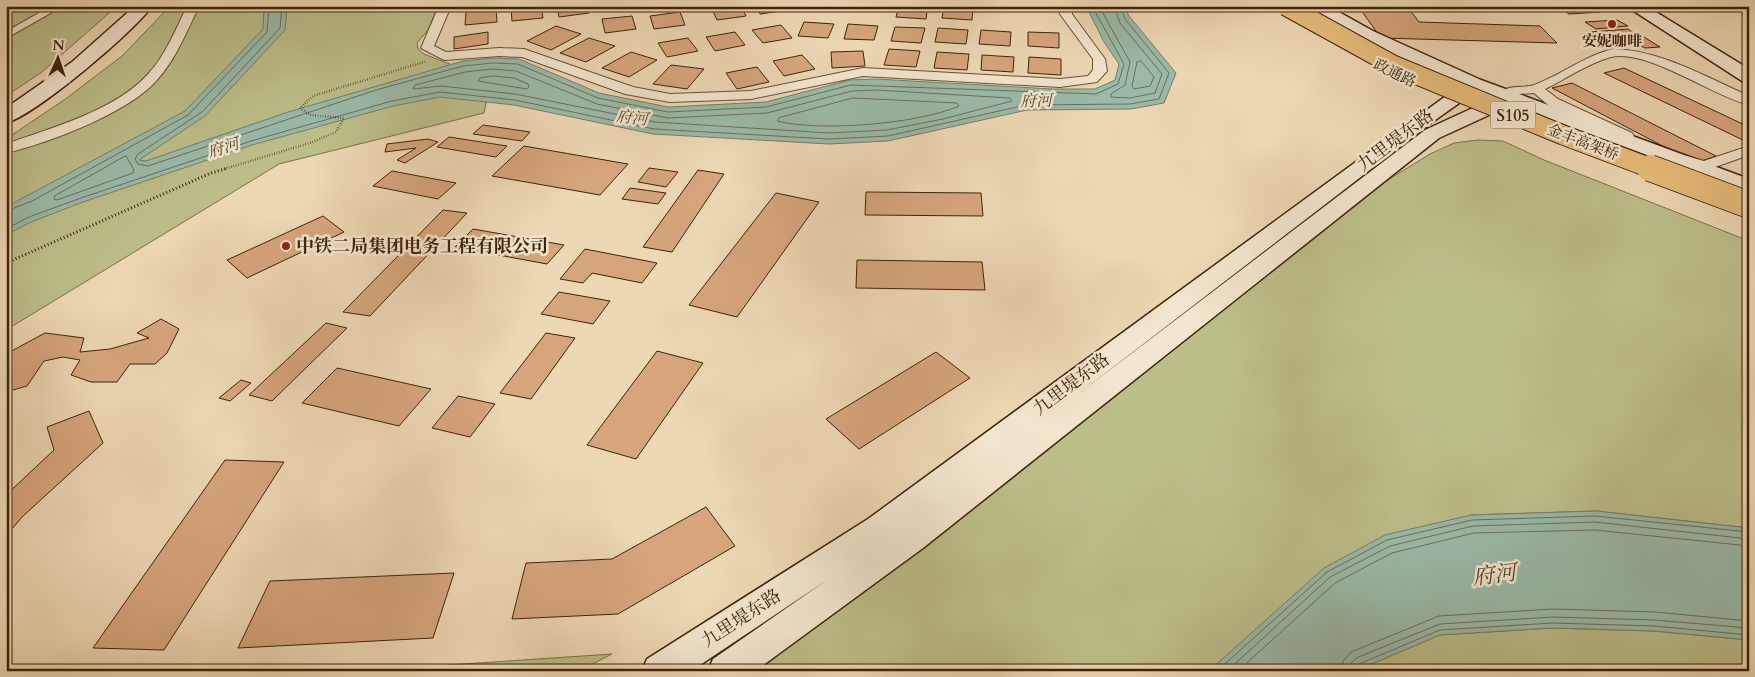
<svg xmlns="http://www.w3.org/2000/svg" width="1755" height="677" font-family="Cardo,'Noto Serif SC',serif">
<rect width="100%" height="100%" fill="#edd8b4"/>
<filter id="stains"><feTurbulence type="fractalNoise" baseFrequency=".004" numOctaves="4"/><feColorMatrix values="0 0 0 0 .2 0 0 0 0 .09 0 0 0 0 .02 0 0 0 .5 -.17"/></filter>
<radialGradient id="worn" r=".72"><stop offset=".6" stop-color="#630" stop-opacity="0"/><stop offset="1" stop-color="#630" stop-opacity=".3"/></radialGradient>
<!-- green -->
<path fill="#bcbe8a" stroke="#7e7049" d="M6 6H117L42 72 6 96Z
M170 6H438L428 30 417 43 418 49 424 54 491 80 484 113 279 164 6 330V139L64 100 122 56Z
M1478 140 1503 141 1544 160 1749 241V528L1596 511 1471 515 1240 644 1209 671H758L1383 183 1430 154 1454 143Z
M1552 628 1654 631 1749 640V671H1355L1440 635Z
M612 654 579 671H360Z"/>
<!-- water -->
<path fill="#9abaa9" stroke="#767e69" d="M264 6H287L285 30 205 116 139 160 146 161 288 112 463 61 493 58 519 59 599 93 668 107 766 102 850 80 876 79 1052 89H1095L1115 80 1119 64 1104 42 1086 6H1124L1129 16 1176 73 1164 103 1131 109 1027 110 888 141 829 144 653 134 514 105 440 97 393 106 252 145 83 202 31 222 6 235V207L185 111 263 29Z
M1596 511 1749 528V640L1654 631 1552 628 1440 635 1355 671H1209L1324 568 1385 535 1471 515Z"/>
<g fill="none" stroke-linecap="round" stroke-linejoin="round">
<!-- shore -->
<path stroke="#6c6e58" stroke-width="1" d="M282 6 280 28 202 112 138 154 135 159 138 164 148 166 376 90 463 66 493 63 518 64 598 98 668 112 766 107 851 85 1096 94 1118 84 1124 64 1092 6
M1099 6 1130 62 1125 85 1111 94V97L1130 98 1155 93 1162 74 1120 23 1114 6
M1141 61 1154 77 1150 86 1134 89 1132 86 1137 62Z
M493 69 516 71 597 104 668 118 767 113 852 91 876 90 1010 98 1012 101 943 119 887 130 829 133 655 122 515 94 441 86 413 89 415 85 465 72Z
M493 76 514 78 528 84 529 87 527 89 478 81 480 78Z
M853 98 957 103 959 106C918 124 820 132 777 121L779 118Z
M126 156 134 170 133 173 57 200 54 199 55 196Z
M6 211 32 201 188 115 267 32 269 6
M6 229 29 217 81 198 251 141 392 101 440 92 515 100 654 129 829 139 888 136 1026 105 1130 104 1159 99 1169 73 1125 19 1120 6
M1217 671 1327 572 1387 540 1472 520 1595 516 1749 532
M1227 671 1330 577 1390 546 1473 526 1595 522 1749 539
M1238 671 1335 583 1392 553 1474 533 1595 530 1749 546
M1342 671 1343 661 1351 652 1439 616 1553 609 1655 612 1749 621
M1349 671 1351 663 1356 658 1440 624 1553 617 1654 620 1749 628
M1355 671 1359 664 1440 630 1552 623 1654 626 1749 635"/>
</g>
<!-- building -->
<path fill="#d6a57c" stroke="#3f2308" d="M541 6 543 18 512 21 511 8Z
M557 6H587L589 13 559 17Z
M599 6H629L630 8 600 12Z
M741 6 746 16 717 20 711 7Z
M757 6H787L789 10 760 14Z
M899 6H928L926 19 896 17Z
M944 6 973 7 972 20 942 18Z
M1358 6H1407L1419 22 1540 26 1557 43 1381 38Z
M1557 6H1591L1601 12 1569 14Z
M496 9 497 22 465 25 466 12Z
M680 12 685 25 654 29 650 16Z
M632 16 636 29 605 33 602 19Z
M1617 20 1628 26 1596 29 1585 22Z
M804 22 834 24 828 38 798 36Z
M848 24 878 26 874 40 844 39Z
M781 25 792 38 763 43 752 30Z
M556 26 581 34 551 50 527 41Z
M895 27 925 28 921 43 891 41Z
M938 28 968 30 966 44 935 42Z
M1628 29 1635 34H1639L1660 47 1645 48 1637 44 1622 45 1591 32Z
M981 30 1011 32 1010 46 979 44Z
M488 32V44L454 49V37Z
M735 32 745 45 715 51 706 37Z
M1028 32 1059 33V48L1028 46Z
M589 38 615 46 586 62 560 53Z
M688 38 698 51 667 57 658 43Z
M889 49 920 51 916 67 884 65Z
M863 51 865 66 832 68 831 52Z
M631 52 657 60 629 77 602 68Z
M937 52 969 54 967 70 934 68Z
M802 55 815 69 784 76 773 61Z
M982 55 1014 57 1013 72 981 70Z
M1029 57 1061 59V75L1028 73Z
M671 65 704 69 687 89 653 84Z
M757 67 769 82 737 89 726 73Z
M1624 68 1749 127V143L1604 73Z
M1572 83 1716 156 1695 163 1552 88Z
M483 125 530 132 522 141 473 134Z
M449 137 507 146 496 157 437 147Z
M428 139 438 142 405 163 397 160 416 148 385 152 387 144Z
M524 146 628 164 600 195 492 176Z
M649 168 678 172 666 187 638 182Z
M698 170 724 174 672 252 643 247Z
M392 171 456 183 438 199 373 186Z
M630 188 666 193 658 204 622 199Z
M866 192 981 193 983 216 865 215Z
M776 193 819 202 737 317 689 305Z
M443 210 467 213 370 316 343 312Z
M323 216 344 232 247 278 227 260Z
M473 229 564 245 547 264 455 247Z
M585 249 657 263 642 283 592 273 583 283 560 279Z
M857 260 982 262 985 290 856 288Z
M559 292 610 301 593 324 541 314Z
M161 319 179 329 167 353 155 364H130L117 382H91L71 375 80 360 63 357 44 361 27 386 6 392V354L45 333 84 338 80 352 110 349 149 338 137 333Z
M326 323 347 328 272 401 249 395Z
M546 333 575 338 531 399 500 393Z
M657 351 703 363 636 459 587 445Z
M936 352 970 378 859 449 826 419Z
M337 368 431 389 399 426 302 403Z
M241 380 251 383 230 401 219 398Z
M458 396 495 404 470 437 432 428Z
M89 411 103 443 22 517 6 536V495L54 450 47 427Z
M225 460 284 462 164 650 93 648Z
M706 507 735 546 618 614 512 619 526 563 612 559Z
M454 573 433 638 238 648 270 581Z"/>
<g fill="none" stroke-linecap="round" stroke-linejoin="round">
<!-- lane-far1 casing -->
<g stroke="#6a5033" stroke-width="8">
<path id="lane-far1" d="M6 35 57 6"/>
</g>
<!-- lane casing -->
<g stroke="#6a5033" stroke-width="13">
<path id="lane" d="M1490 671H1557"/>
</g>
<!-- street casing -->
<g stroke="#6a5033" stroke-width="2">
<path id="street" d="M187 6H199C187 31 176 59 157 80 128 113 49 143 6 153V144C51 128 117 110 149 73 166 54 176 29 187 6Z
M439 6H451L434 46 446 52 499 48 524 49 633 87 670 94 751 91 863 68 1060 79 1088 76 1093 70V59L1060 14 1059 6H1071L1072 14 1105 59 1107 71 1097 82 1060 87 863 76 751 99 670 102 625 94 522 57 499 56 444 60 421 48Z
M1613 49C1660 50 1706 77 1749 96V105C1712 96 1648 49 1611 57 1588 63 1566 79 1545 89L1558 99 1632 133 1634 136 1632 139H1622L1548 105 1534 93 1518 94 1504 100 1497 96C1507 83 1521 89 1534 85 1561 75 1584 56 1613 49Z
M1749 146V155L1704 171 1682 163 1680 160 1687 156 1704 161Z"/>
</g>
<!-- secondary casing -->
<g stroke="#3f2308" stroke-width="3">
<path id="secondary" d="M135 6H152C134 32 34 116 6 123V108L72 62Z
M1307 6H1328L1373 31 1481 80 1749 179V193L1507 103 1489 115 1439 138 923 548 755 671H708L713 659 830 578 691 671H642L647 659 868 519 1461 85 1361 39ZM1476 91 1490 97 1475 107 1425 130 1073 398 1431 123Z
M1626 6H1646L1749 69V82L1742 81Z"/>
</g>
<!-- path-far1 -->
<path stroke="#3f2308" stroke-width="2.5" stroke-dasharray="0.5 2" stroke-linecap="butt" d="M224 169 313 142 336 132 344 118 310 115 300 108 313 96 427 61"/>
<!-- path -->
<path stroke="#3f2308" stroke-width="3" stroke-dasharray="1 2.5" stroke-linecap="butt" d="M6 263 211 173 228 168"/>
<!-- lane-far1 -->
<use href="#lane-far1" stroke="#f3e6ce" stroke-width="6"/>
<!-- lane -->
<use href="#lane" stroke="#f3e6ce" stroke-width="11"/>
<!-- street -->
<use href="#street" fill="#f3e6ce" fill-rule="evenodd"/>
<!-- secondary -->
<use href="#secondary" fill="#f3e6ce" fill-rule="evenodd"/>
<!-- highway-bridge-far1 casing -->
<g stroke="#3f2308" stroke-width="21" stroke-linecap="butt">
<path id="highway-bridge-far1" d="M1286 6 1393 65 1563 135 1653 169"/>
</g>
<!-- highway-bridge casing -->
<g stroke="#3f2308" stroke-width="28" stroke-linecap="butt">
<path id="highway-bridge" d="M1650 168 1749 205"/>
</g>
<!-- highway-bridge-far1 -->
<use href="#highway-bridge-far1" stroke="#e6bc7a" stroke-width="19"/>
<!-- highway-bridge -->
<use href="#highway-bridge" stroke="#e6bc7a" stroke-width="26"/>
</g>
<!-- markers -->
<g fill="#8f2418" stroke="#f3e6ce" stroke-width="2">
<circle cx="1612" cy="24" r="5"/>
<circle cx="286" cy="246" r="5"/>
</g>
<g text-anchor="middle" stroke-width="5" stroke-linejoin="round" paint-order="stroke">
<!-- far-poi labels -->
<g font-size="15" font-weight="bold" fill="#3f2308" stroke="#f3e6ce">
<text x="1612" y="46">安妮咖啡</text>
</g>
<!-- far-street labels -->
<g font-size="15" fill="#3f2308" stroke="#f3e6ce">
<text transform="translate(1395 73) rotate(26)" y="5">政通路</text>
<text transform="translate(1583 142) rotate(21)" y="5">金丰高架桥</text>
</g>
<!-- far-water labels -->
<g font-size="16" font-style="italic" fill="#564930" stroke="#f3e6ce">
<text transform="translate(1036 100) rotate(-2)" y="6">府河</text>
<text transform="translate(632 117) rotate(6)" y="6">府河</text>
<text transform="translate(223 147) rotate(-17)" y="6">府河</text>
</g>
<!-- shield labels -->
<rect fill="#f3e6ce" stroke="#755e43" stroke-width="1" x="1490.5" y="101.5" width="45" height="27" rx="4"/>
<g font-size="16" font-weight="bold" fill="#3f2308">
<text x="1513" y="121">S105</text>
</g>
<!-- street labels -->
<g font-size="18" fill="#3f2308" stroke="#f3e6ce">
<text transform="translate(1395 140) rotate(-37)" y="6">九里堤东路</text>
<text transform="translate(1071 384) rotate(-37)" y="6">九里堤东路</text>
<text transform="translate(741 618) rotate(-33)" y="6">九里堤东路</text>
</g>
<!-- poi labels -->
<g font-size="18" font-weight="bold" fill="#3f2308" stroke="#f3e6ce" text-anchor="start">
<text x="296" y="252">中铁二局集团电务工程有限公司</text>
</g>
<!-- near-water labels -->
<g font-size="22" font-style="italic" fill="#564930" stroke="#f3e6ce">
<text transform="translate(1494 574) rotate(-7)" y="8">府河</text>
</g>
</g>
<!-- margin -->
<rect width="1755" height="677" fill="none" stroke="#edd8b4" stroke-width="25"/>
<rect x="8" y="8" width="1740" height="662" fill="none" stroke="#3f2308" stroke-width="2.5"/>
<rect x="12" y="12" width="1730" height="652" fill="none" stroke="#3f2308"/>
<!-- north arrow -->
<g transform="translate(58 58) rotate(3)" stroke="#f3e6ce" stroke-width="4" paint-order="stroke">
<path d="M0-4L9 19L0 12L-9 19Z" fill="#3f2308"/>
<text y="-8" font-size="14" font-weight="bold" text-anchor="middle" fill="#3f2308">N</text>
</g>
<rect width="100%" height="100%" filter="url(#stains)"/>
<rect width="100%" height="100%" fill="url(#worn)"/>
</svg>
